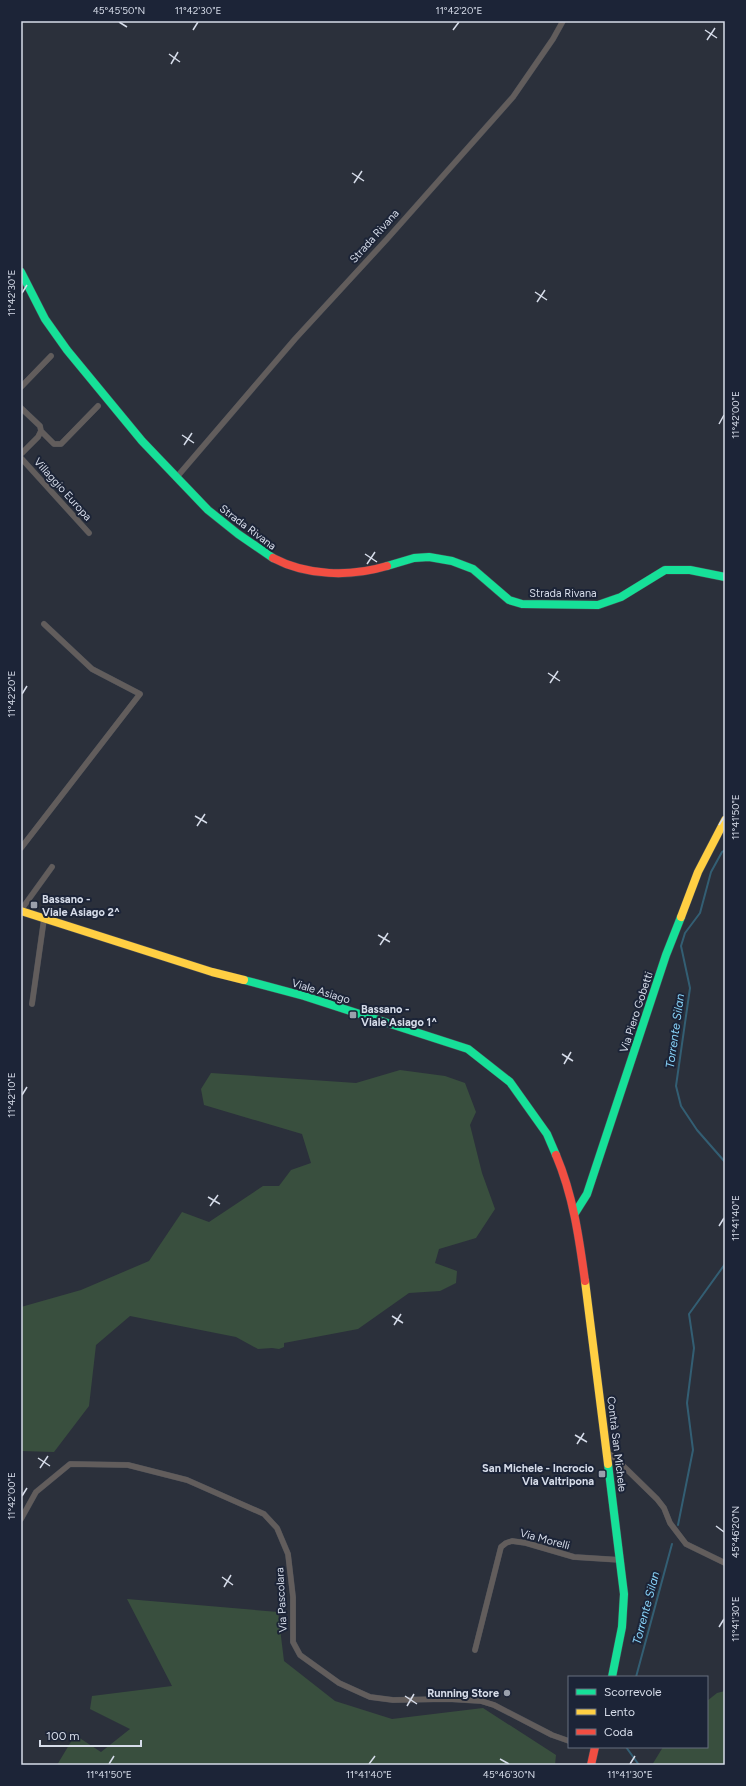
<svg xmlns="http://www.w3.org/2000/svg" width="746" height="1786" font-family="Figtree,sans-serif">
<rect width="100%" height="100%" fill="#2b303b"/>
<!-- green -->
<path fill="#394f3e" d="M400 1070 445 1076 465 1083 476 1112 470 1125 482 1173 495 1209 476 1238 439 1249 435 1263 457 1271 456 1283 440 1291 409 1293 358 1329 284 1343V1347L279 1349 272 1348 258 1349 236 1337 130 1316 96 1345 89 1406 54 1452 21 1451V1307L81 1290 149 1261 182 1212 209 1222 263 1186H279L291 1170 311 1163 302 1134 204 1105 201 1089 211 1073 356 1083Z
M127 1599 278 1612 284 1661 335 1701 392 1719 483 1708 556 1755 555 1765H57L75 1735 101 1752 130 1729 90 1709 92 1696 172 1686Z
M725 1691V1765H652L663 1747H707V1701L717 1693Z"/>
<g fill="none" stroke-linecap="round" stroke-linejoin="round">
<!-- stream -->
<path stroke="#335e73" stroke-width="2" d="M725 850 722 852 711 872 700 913 685 933 681 946 690 988 676 1086 681 1106 697 1130 725 1162
M678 1525 693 1450 687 1403 694 1348 689 1314 725 1264
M636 1677 672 1544
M626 1747 639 1765"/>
<!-- street casing -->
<g stroke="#484c55" stroke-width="6">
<path id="street" d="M21 387 51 356
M21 408 40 426 41 431 54 444H61L98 406
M21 454 38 437 41 431
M21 458 89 533
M176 478 295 339 387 239 513 97 553 39 563 21
M21 848 140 694 92 669 44 624
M21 910 52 867
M32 1004 44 919
M607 1453 614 1457 657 1499 664 1508 670 1523 686 1544 725 1563
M21 1519 36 1492 70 1464 128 1465 187 1480 264 1514 277 1528 288 1554 293 1597V1642L300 1655 339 1683 370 1697 393 1700 448 1699 481 1701 494 1705 552 1735 569 1741
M475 1650 501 1547 506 1543 512 1541 526 1543 574 1557 621 1560"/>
</g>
<!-- fast casing -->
<g stroke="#484c55" stroke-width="9">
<path id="fast" d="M21 272 45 319 67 350 142 441 208 510 238 534 273 558
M387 566 414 558 429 557 452 561 473 569 509 600 522 604 598 605 621 597 665 570H690L725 577
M244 980 304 996 468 1049 510 1082 547 1134 556 1155
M575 1213 587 1194 666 955 681 917
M608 1464 624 1594 622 1627 612 1677"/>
</g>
<!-- slow casing -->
<g stroke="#484c55" stroke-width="9">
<path id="slow" d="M21 911 212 972 244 980
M681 917 698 872 725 820
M585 1281 608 1464"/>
</g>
<!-- jam casing -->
<g stroke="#484c55" stroke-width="9">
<path id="jam" d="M273 558C307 576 350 577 387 566
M556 1155C573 1195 579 1237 585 1281
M591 1765 595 1747"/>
</g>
<!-- street -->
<use href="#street" stroke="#625d5c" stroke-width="5.5"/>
<!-- fast -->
<use href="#fast" stroke="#16e098" stroke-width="8"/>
<!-- slow -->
<use href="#slow" stroke="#ffcf43" stroke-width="8"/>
<!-- jam -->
<use href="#jam" stroke="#f24e42" stroke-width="8"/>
</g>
<!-- ticks -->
<path fill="none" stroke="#d6dce9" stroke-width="1.5" d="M119 22 127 27M193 30 198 22M453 30 459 22M705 30 717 38M707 40 715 28M169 54 180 62M171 64 178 52M352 173 364 181M354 183 362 171M535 292 547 300M22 293 27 285M537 302 545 290M719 424 724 415M182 435 194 443M184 445 192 433M365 554 377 562M367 564 375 552M548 673 560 681M550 683 558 671M22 694 27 686M195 816 207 823M719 825 724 817M197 826 205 814M378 935 390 942M380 945 388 933M562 1054 573 1061M564 1064 571 1052M22 1095 27 1087M208 1197 220 1204M210 1206 218 1195M719 1226 724 1218M392 1316 403 1323M394 1325 401 1314M575 1435 587 1442M577 1444 584 1433M38 1458 50 1466M40 1468 48 1456M22 1496 27 1488M716 1526 724 1532M222 1577 233 1585M224 1587 231 1575M719 1627 724 1619M405 1696 417 1704M407 1706 414 1694M500 1759 509 1764M109 1764 114 1756M369 1764 375 1756M630 1764 635 1756"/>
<!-- markers -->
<g fill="#9aa0ac" stroke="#1c2437" stroke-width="1.5">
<rect x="30" y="901" width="8" height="8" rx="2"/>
<rect x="349" y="1011" width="8" height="8" rx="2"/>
<rect x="598" y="1470" width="8" height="8" rx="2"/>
<circle cx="507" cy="1693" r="4"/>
</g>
<g text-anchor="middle" stroke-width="4" stroke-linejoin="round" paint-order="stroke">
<!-- street labels -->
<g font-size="11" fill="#d6dce9" stroke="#1c2437">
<text transform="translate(374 236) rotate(-48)" y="4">Strada Rivana</text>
<text transform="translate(63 489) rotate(48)" y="4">Villaggio Europa</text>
<text transform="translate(248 527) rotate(37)" y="4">Strada Rivana</text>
<text x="563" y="597">Strada Rivana</text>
<text transform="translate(321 991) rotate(17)" y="4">Viale Asiago</text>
<text transform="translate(636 1012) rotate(-72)" y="4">Via Piero Gobetti</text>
<text transform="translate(617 1444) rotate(83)" y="4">Contrà San Michele</text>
<text transform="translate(545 1539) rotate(15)" y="4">Via Morelli</text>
<text transform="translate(281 1600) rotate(-93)" y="4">Via Pascolara</text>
</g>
<!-- poi labels -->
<g font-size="11" font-weight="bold" fill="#d6dce9" stroke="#1c2437" text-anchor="start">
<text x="42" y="903">Bassano -<tspan x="42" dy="13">Viale Asiago 2^</tspan></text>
<text x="361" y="1013">Bassano -<tspan x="361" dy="13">Viale Asiago 1^</tspan></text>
<text x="594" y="1472" text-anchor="end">San Michele - Incrocio<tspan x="594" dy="13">Via Valtripona</tspan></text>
<text x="499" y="1697" text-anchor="end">Running Store</text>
</g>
<!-- water labels -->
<g font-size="12" font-style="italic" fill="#87d2f8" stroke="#1c2437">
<text transform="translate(675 1031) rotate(-82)" y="4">Torrente Silan</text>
<text transform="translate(646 1608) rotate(-75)" y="4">Torrente Silan</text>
</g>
</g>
<!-- border -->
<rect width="746" height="1786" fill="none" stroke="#1c2437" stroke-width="44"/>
<!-- legend -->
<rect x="568" y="1676" width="140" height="72" fill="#1c2437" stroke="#666e7e"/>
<rect x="576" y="1689" width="20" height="6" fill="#16e098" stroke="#666e7e"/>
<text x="604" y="1696" font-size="12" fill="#d6dce9">Scorrevole</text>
<rect x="576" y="1709" width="20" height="6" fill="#ffcf43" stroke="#666e7e"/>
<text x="604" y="1716" font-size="12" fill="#d6dce9">Lento</text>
<rect x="576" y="1729" width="20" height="6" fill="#f24e42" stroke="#666e7e"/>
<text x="604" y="1736" font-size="12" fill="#d6dce9">Coda</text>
<!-- scale -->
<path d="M40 1740v6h101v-6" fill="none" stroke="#d6dce9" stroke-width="2"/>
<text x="46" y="1740" font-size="12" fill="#d6dce9" stroke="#1c2437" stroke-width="3" paint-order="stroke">100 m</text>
<rect x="22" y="22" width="702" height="1742" fill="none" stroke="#d6dce9" stroke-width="1.5"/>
<g font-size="10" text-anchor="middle" fill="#d6dce9">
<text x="119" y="14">45°45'50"N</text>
<text x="198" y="14">11°42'30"E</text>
<text x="459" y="14">11°42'20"E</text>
<text transform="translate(11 293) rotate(-90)" y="4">11°42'30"E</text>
<text transform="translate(735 415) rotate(-90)" y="4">11°42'00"E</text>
<text transform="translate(11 694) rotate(-90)" y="4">11°42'20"E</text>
<text transform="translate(735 817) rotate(-90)" y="4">11°41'50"E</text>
<text transform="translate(11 1095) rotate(-90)" y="4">11°42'10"E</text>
<text transform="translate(735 1218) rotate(-90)" y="4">11°41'40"E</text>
<text transform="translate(11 1496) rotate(-90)" y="4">11°42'00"E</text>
<text transform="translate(735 1532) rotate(-90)" y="4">45°46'20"N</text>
<text transform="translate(735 1619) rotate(-90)" y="4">11°41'30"E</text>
<text x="109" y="1778">11°41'50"E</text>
<text x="369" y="1778">11°41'40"E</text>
<text x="509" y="1778">45°46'30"N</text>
<text x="630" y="1778">11°41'30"E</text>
</g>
</svg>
